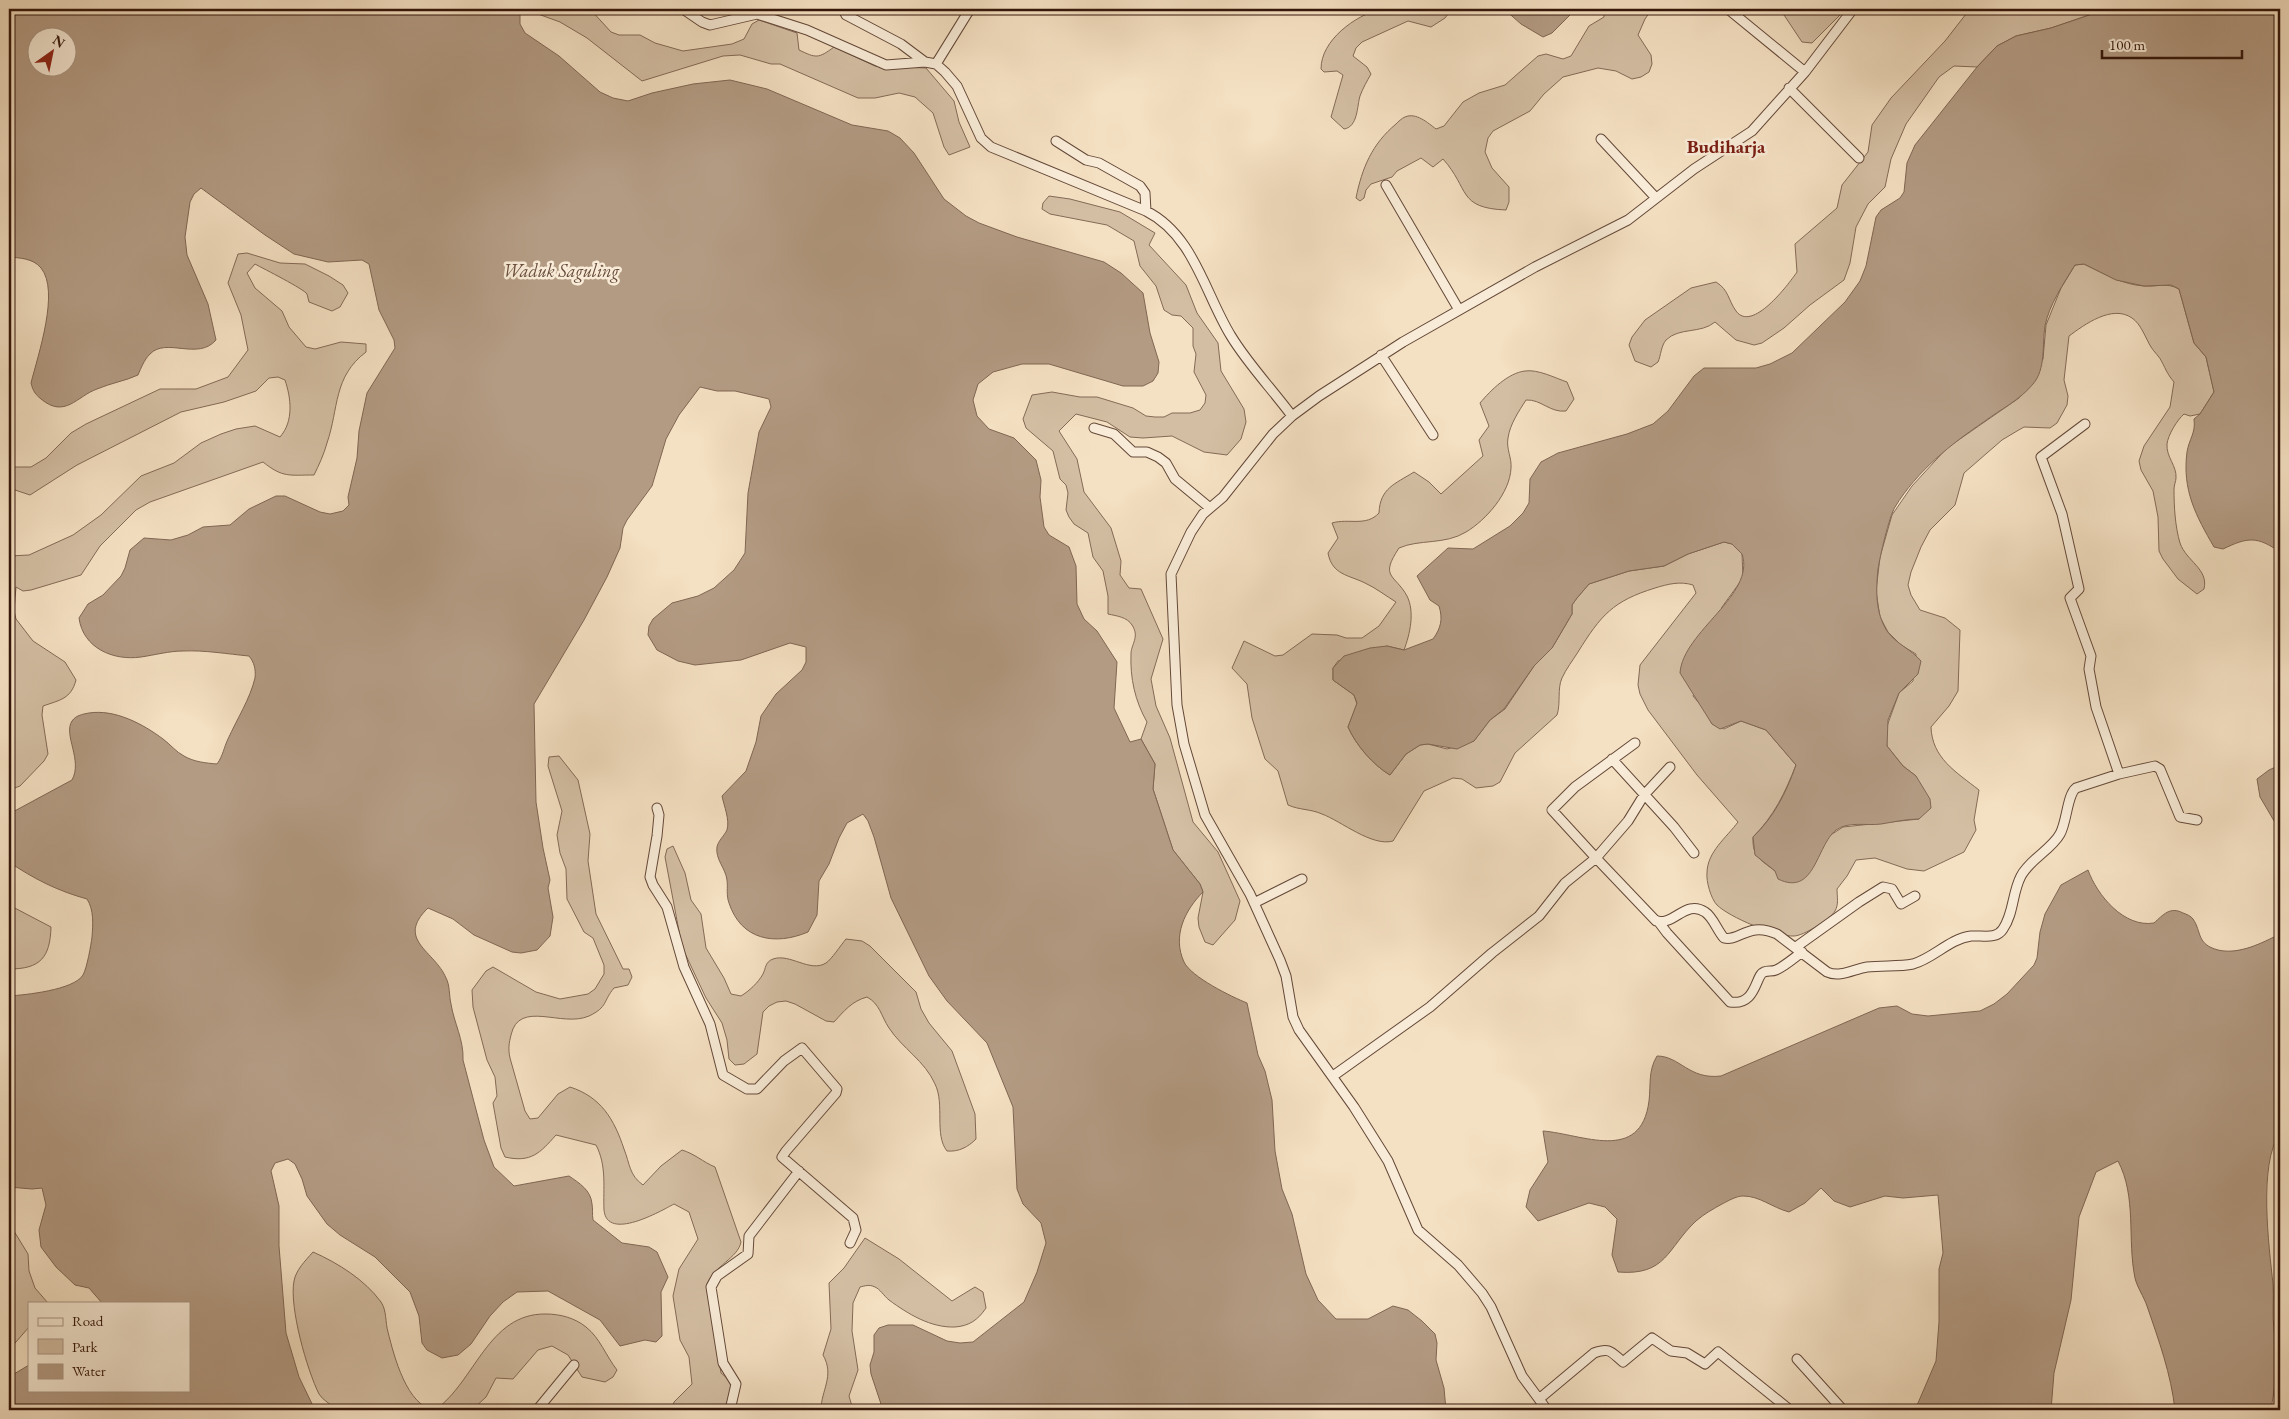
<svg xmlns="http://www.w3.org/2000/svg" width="2289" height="1419" font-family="'EB Garamond',serif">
<rect width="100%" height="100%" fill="#f4e0c2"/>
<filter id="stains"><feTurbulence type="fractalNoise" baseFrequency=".004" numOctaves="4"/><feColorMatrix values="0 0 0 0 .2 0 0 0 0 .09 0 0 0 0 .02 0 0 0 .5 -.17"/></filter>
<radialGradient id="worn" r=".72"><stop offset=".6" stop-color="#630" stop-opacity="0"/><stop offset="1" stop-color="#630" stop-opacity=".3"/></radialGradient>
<!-- green -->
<path fill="#d3bea3" stroke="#846a56" d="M535 9H560L561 12 590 9 611 32 619 35H640L655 43 683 51 732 44 744 39 752 24 759 20 797 33 799 50C816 58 818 59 834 47L875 66 926 68 954 101 959 122 970 147 949 155 944 147 933 113 915 97 899 93 875 98H858L780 64H771L740 55 723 56 642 81 587 38 560 22 538 14Z
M1380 9H1452L1445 18 1431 27 1408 21 1362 42 1356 48 1353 56 1367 67 1371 74C1367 81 1363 88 1360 96 1357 106 1358 127 1344 129L1331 117 1343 75 1337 71 1324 72 1321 69C1321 40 1355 16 1380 9Z
M1604 9H1652L1645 19 1638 35 1651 55 1652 64 1649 72 1641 77 1632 79 1616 71 1598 68 1563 77 1544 94 1530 111 1493 131 1488 138 1485 152 1492 168 1509 187V202L1506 210C1457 208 1470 189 1443 159L1433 167 1421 158 1397 171 1392 177 1371 184 1366 190 1364 198 1360 201 1356 198C1362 168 1372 144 1396 124 1398 122 1402 118 1405 117 1416 112 1428 123 1436 129L1444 126 1463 102 1479 93 1505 85 1538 56 1546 54 1563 59 1571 56 1589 26 1604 17Z
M1780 9H1846L1812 43 1802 42Z
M1977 9H2107L2051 28 2016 36 1997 46 1977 67 1954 66 1939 77 1906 124 1891 159 1885 187 1868 204 1856 227 1850 263 1844 280 1810 305 1784 328 1762 343 1754 345 1736 340 1715 322C1701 334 1679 327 1666 340 1661 346 1661 355 1658 362L1651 367 1635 361 1629 345 1632 337 1645 320 1691 288 1716 282C1729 290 1728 300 1736 311 1752 333 1788 285 1797 272L1795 244 1837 208 1842 185 1868 152 1872 125 1891 98 1945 41 1966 14Z
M1049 196 1070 199 1120 212 1155 233 1149 245 1186 285 1197 313 1218 343 1221 371 1244 409 1246 422 1241 439 1227 455 1204 452 1172 436 1143 438 1130 437 1107 422 1076 414 1059 431 1077 459 1084 492 1111 528 1121 561 1120 575 1129 588 1141 589 1163 639 1151 679 1156 706 1170 738 1193 822 1218 852 1240 901 1235 920 1213 945 1205 942 1199 927 1198 918 1203 892 1200 884 1173 850 1153 789 1155 764 1141 739 1147 722C1135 701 1130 678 1131 654 1131 644 1140 637 1132 625 1127 617 1117 616 1108 614V596L1103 571 1093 557 1088 533 1074 524 1069 517 1066 510 1068 493 1066 485 1060 479 1053 451 1026 428 1023 419 1032 395 1052 392 1080 397H1097L1133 408 1146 416 1155 417H1164L1172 413H1190L1200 410 1205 403 1206 395 1194 372 1196 354 1193 346V328L1181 316 1172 315 1164 310 1156 286 1140 266 1134 241 1107 225 1050 214 1042 209 1043 203Z
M247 253 280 263 305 264 329 276 343 285 348 293 340 307 332 311 309 302C308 299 308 297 307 294 304 289 264 269 255 264L247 273 255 288 282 311 289 327 306 347 315 349 341 342 366 344V352C333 377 339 408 327 443 324 454 319 465 314 475 289 475 283 478 263 462L150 502 136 510 100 546 81 575 31 590 23 591 16 587 14 611 16 619 33 641 65 662 76 680C71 699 60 700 43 706L42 715 48 754 44 761 20 786 9 790V556L29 555 73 535 101 515 141 476 174 463 201 443 221 434 236 429 255 426 280 437C294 421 291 398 285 380L278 377 269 378 256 391 224 402 181 412 77 465 30 495 9 488V464L12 467H31L46 458 71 433 86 424 160 389H196L228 377 248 350 241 315 228 283 238 254Z
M2084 264C2103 273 2123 285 2144 286 2158 287 2166 282 2179 289L2194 343 2206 357 2214 392 2200 414 2190 416 2184 414C2177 420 2168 435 2167 444 2166 457 2177 466 2176 478 2176 481 2174 485 2174 489 2174 506 2175 526 2180 543 2186 561 2209 569 2204 589L2197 594 2178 579 2163 559 2159 551 2158 517 2153 491 2141 470 2139 461 2144 446 2170 407 2174 382C2168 375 2166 370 2162 362 2160 357 2154 352 2151 347 2145 337 2141 324 2132 318 2112 304 2084 325 2069 336L2064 380 2068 396 2067 405 2057 423 2050 428 2024 427 2017 431 2002 440 1964 473 1955 505 1930 530 1921 547 1911 572 1908 585 1911 595 1920 610 1945 618 1960 630 1958 691 1949 706 1931 727C1932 758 1956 772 1979 790L1974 820 1976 830 1964 852 1924 871 1907 869 1875 858 1856 860 1847 876 1837 889C1837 897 1839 904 1835 911 1831 919 1803 936 1794 936 1776 937 1729 917 1717 905 1711 899 1706 881 1707 873 1707 852 1727 837 1738 822L1697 775 1648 710 1640 694 1638 685 1640 665 1696 593 1693 585C1680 581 1668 584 1655 588 1613 601 1601 615 1578 652 1573 660 1566 669 1562 678 1557 689 1561 703 1557 715L1515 753 1500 782 1493 786 1476 788 1462 779 1453 778 1424 791 1393 841C1372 847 1341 821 1322 814 1311 809 1299 810 1288 805L1278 771 1265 759 1252 718 1247 684 1232 668 1244 641 1275 656 1283 655 1312 634 1337 635 1346 638H1362L1379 626 1396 602C1386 596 1376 588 1365 583 1349 575 1332 575 1328 553L1338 538 1332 523C1349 518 1366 527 1379 513 1380 488 1395 484 1414 472L1429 482 1441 494 1483 456 1479 440 1489 426 1480 403C1491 390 1508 373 1525 371 1538 369 1555 378 1567 382L1574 399 1566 411C1550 413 1541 399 1526 400 1519 411 1510 424 1508 438 1506 449 1512 458 1511 468 1510 493 1486 520 1466 532 1445 545 1419 539 1399 548 1379 578 1395 574 1407 596 1415 612 1410 634 1404 650L1387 646 1338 661 1333 668V680L1354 695 1357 704 1348 727C1356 745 1373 765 1390 775L1406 754 1420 745 1428 744 1447 749 1474 741 1490 720 1505 709 1534 666 1552 648 1572 614V605L1577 598 1589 584 1629 571 1664 566 1688 554 1724 542 1732 544 1742 554 1743 578 1722 607 1693 696 1705 710 1712 724 1724 729 1741 721 1766 730 1796 765C1785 793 1774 816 1753 837 1752 857 1761 860 1775 871L1843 827 1919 819 1916 776 1903 766 1887 746 1886 729 1899 693 1913 681 1916 654 1901 645 1888 632 1880 617 1876 591 1880 557 1892 515 1912 486 1947 448 2019 398 2043 359 2046 325 2061 288 2075 265Z
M9 309C15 323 15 344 9 359Z
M559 756 578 780 590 834 588 861 596 914 623 969H629L632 977 628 985 614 988C603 1001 608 1007 589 1016 562 1028 519 999 511 1035 509 1043 508 1049 510 1058L525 1111 530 1119 538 1118 558 1094 570 1087C601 1097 614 1119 624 1149 630 1164 629 1175 643 1185L661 1166 682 1150C695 1154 703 1162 715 1167L741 1242C738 1258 714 1266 707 1284L721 1373 733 1383 725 1410H672L674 1402 692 1384 689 1357 680 1340 673 1296 679 1269 698 1239 689 1212 674 1204C661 1211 607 1242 604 1210 603 1188 607 1166 596 1145L556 1135C540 1153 531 1163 505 1157L501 1148 493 1103 497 1096 495 1077 487 1060 473 1007 472 990 486 971 493 967 536 992 560 999 588 994 595 989 604 974V965L593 938 584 932 567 899 566 869 560 853 557 835 562 811 548 766 549 757Z
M673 846 685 873 691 900 701 914 706 948 724 978 731 994 741 996C749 991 758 983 763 974 766 968 765 962 773 959 790 953 810 973 826 963 831 960 841 945 846 939L862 941 870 946 916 992 921 1009 929 1023 952 1051 975 1114 976 1139C968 1147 959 1152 947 1151 934 1135 945 1104 935 1084 925 1061 902 1048 889 1028 881 1016 880 1004 867 997 852 1001 844 1011 834 1022L826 1021 795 1004 786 1001 777 1002 769 1006 763 1012 757 1054 744 1064 735 1065 729 1059 727 1040 722 1023 706 998 682 947 665 857 667 849Z
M9 905 51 927C50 957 41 969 9 969Z
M9 1223 28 1254 29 1271 35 1288 48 1303H29V1327L9 1350Z
M865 1238 899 1259 952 1301 975 1287 983 1292 986 1308C978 1320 969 1326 955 1327 931 1328 908 1314 889 1300 884 1296 880 1289 875 1287 869 1284 865 1286 860 1287L853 1303 852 1331 858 1370 849 1396 853 1410H821C821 1390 835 1376 823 1355L831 1329 829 1283 844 1268Z
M313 1252C338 1263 365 1280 381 1302 387 1311 385 1322 388 1332 394 1356 407 1407 435 1410 475 1382 488 1313 546 1314 560 1314 575 1318 586 1327 600 1338 606 1356 617 1370L613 1377 605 1382 582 1377 568 1355 552 1346 538 1350 513 1379 496 1378 486 1397 472 1410H335C331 1403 323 1401 319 1394 307 1370 289 1307 294 1281 296 1270 305 1261 313 1252Z"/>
<!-- water -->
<path fill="#b39b83" stroke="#806653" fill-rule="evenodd" d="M9 9H520V24L525 33 559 56 600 92 613 98 628 101 652 93 693 84 730 80 767 89 852 125 888 131 900 138 914 153 944 199 966 216 979 223 1017 237 1104 262 1121 273 1143 293 1150 333 1159 362 1158 373 1153 381 1143 386H1123L1049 364H1022L993 372 978 384 973 400 977 416 989 429 1014 438 1036 460 1041 480 1040 497 1044 527 1049 535 1069 547 1076 566 1077 604 1084 619 1097 631 1117 662 1114 708 1130 742 1141 739 1155 764 1153 789 1173 850 1200 884 1203 892C1185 910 1172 936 1184 962 1191 977 1232 997 1247 1003L1258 1055 1265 1071 1272 1100 1275 1151 1282 1189 1292 1214 1306 1274 1318 1300 1336 1319H1368L1393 1306 1408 1310 1422 1321 1435 1334 1437 1343 1436 1360 1444 1388 1446 1410H883L871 1374 870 1365 874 1352V1335L879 1328 888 1325H913L947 1341 960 1343 973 1342 1024 1302 1037 1272 1046 1243 1041 1223 1023 1204 1017 1189 1013 1107 987 1043 947 1001 929 976 891 898 874 837 868 821 863 814 847 823 839 838 829 864 819 881 817 915 808 932C775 946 741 940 729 903 726 895 728 888 727 880 726 869 715 859 717 847 718 841 724 836 727 830 730 820 724 806 722 796L746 771 756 742 761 716 776 694 802 670 806 662V647L790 643 741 660 695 665 678 661 657 650 648 635 649 626 653 619 672 603 698 596 714 588 734 570 745 553 748 493 759 432 771 407 769 399 765 398 735 391H717L700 387 679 415 666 439 652 486 627 520 623 528 620 548 607 577 584 620 534 704 536 802 543 848 550 880 548 888 553 917 550 936 537 950 521 953 512 952 474 935 453 919 428 908C395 940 435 951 446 978 450 985 449 996 451 1004 454 1023 464 1040 463 1060L484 1140 494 1167 514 1186 569 1176C579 1183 591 1190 592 1204 593 1209 592 1214 593 1220L622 1243 649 1247 657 1252 668 1277 661 1292 662 1336 656 1342 645 1340 620 1346 600 1320 548 1291 517 1292 503 1302 490 1316 471 1344 458 1355 442 1358 427 1350 422 1343 419 1316 410 1292 375 1257 340 1235 327 1224 307 1196 302 1179 295 1164 288 1159 275 1163 271 1171 279 1206V1246L286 1333 299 1377 315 1410H9V1377L29 1365V1390H189V1303H102L89 1288 75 1285 56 1267 41 1247 39 1230 46 1205 42 1188 32 1189 9 1187V996C25 995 74 990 83 975 87 968 91 945 92 937 93 924 94 910 87 899 58 891 34 879 9 862V814L72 780C83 760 63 735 72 721 76 715 84 714 89 713 115 709 143 724 163 739 170 744 176 752 184 756 194 762 206 763 217 764 223 756 224 747 228 739 237 719 250 699 255 678 256 669 254 662 249 656 227 654 205 650 183 651 169 651 155 655 141 657 113 661 83 648 79 618L88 604 103 595 121 576 125 568 130 550 144 538 171 540 188 535 203 527 230 525 249 509 276 496H285L320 512 330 514 343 511 349 505 348 497 357 458 359 431 367 393 395 348 394 340 379 310 369 264 362 260 328 262 294 254 265 235 201 188 194 194 190 202 185 237 187 255 208 304 216 340C198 361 166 337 150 354 144 360 141 368 138 375 125 381 111 383 97 389 77 396 65 419 41 399 35 394 33 391 31 383 38 355 60 291 41 268 33 258 19 258 9 257ZM38 38H68V68H38Z
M1504 9H1576L1552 33 1543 37 1521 24Z
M2107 9H2280V552C2257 536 2248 537 2223 549L2214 547C2196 516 2182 490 2187 452 2189 439 2196 433 2194 419L2200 414 2214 392 2206 357 2194 343 2179 289 2171 285 2144 286 2116 280 2084 264 2075 265C2064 283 2049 305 2045 326 2042 345 2046 369 2033 384 2020 400 2001 409 1985 421 1951 444 1917 471 1895 507 1889 517 1880 556 1878 569 1876 590 1875 612 1887 631 1896 644 1911 649 1921 661L1918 674 1899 693 1888 720 1887 746 1903 766 1916 776 1930 799 1931 808 1919 819C1906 819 1894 822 1881 824 1867 826 1848 821 1836 830 1816 846 1815 897 1778 879L1775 871 1755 855 1753 837C1774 817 1786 793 1796 765L1766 730 1741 721 1720 729 1712 724 1680 673C1683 631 1756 595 1742 554L1732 544 1724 542 1688 554 1664 566 1629 571 1589 584 1577 598 1572 605V614L1552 648 1534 666 1504 709 1490 720 1474 741 1457 749 1428 744 1420 745 1406 754 1390 775C1373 765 1356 745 1348 727L1357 703 1354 695 1333 680V668L1344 656 1370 648 1387 646 1404 650 1433 639C1441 628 1443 619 1439 606L1430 600 1417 576 1448 548 1473 549 1510 526 1523 513 1529 503 1530 479 1541 462 1558 453 1627 434 1653 424 1668 411 1694 376 1704 368H1756L1770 364 1792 353 1845 302 1860 281 1866 266 1876 217 1881 210 1900 198 1904 192 1907 163 1915 145 1977 67 1997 46 2016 36 2051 28Z
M2280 765V831L2260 797 2257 779 2269 770Z
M2088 870C2097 895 2124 928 2154 923 2163 915 2170 906 2183 913 2186 914 2191 916 2193 919 2202 932 2196 944 2218 950 2239 955 2262 943 2280 934V1133C2258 1164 2269 1246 2273 1284 2274 1299 2272 1315 2274 1330 2274 1337 2277 1343 2277 1349 2278 1370 2274 1390 2271 1410H2175C2171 1374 2159 1341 2147 1306 2144 1297 2137 1287 2135 1278 2127 1239 2137 1197 2118 1161L2096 1172 2079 1217 2071 1300 2054 1373 2051 1410H1915L1936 1361 1939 1322V1269L1943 1253 1938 1195 1903 1198 1885 1196 1850 1207 1834 1201 1821 1188 1805 1203 1789 1212C1771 1207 1760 1196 1743 1196 1736 1196 1728 1201 1722 1204 1713 1209 1704 1214 1696 1221 1667 1248 1667 1276 1618 1272L1612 1255 1617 1219 1605 1207 1589 1203 1538 1221 1526 1207 1530 1190 1548 1162 1543 1131C1582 1134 1641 1164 1649 1101 1651 1084 1648 1071 1657 1056 1680 1056 1689 1080 1721 1076L1879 1008 1897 1006 1912 1014 1928 1016 1980 1011 1994 1004 2007 994 2034 965 2037 958 2040 932 2045 914 2061 885Z"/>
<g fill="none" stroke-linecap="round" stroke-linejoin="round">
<!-- minor casing -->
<g stroke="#644838" stroke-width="11">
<path id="minor" d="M683 9 702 22 710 25 757 14 807 30 886 65 925 62 936 64 945 72 957 86 981 138 991 147 1146 211C1194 235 1205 294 1231 336 1248 364 1272 389 1292 416
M843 9 846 15 901 44 925 62
M1728 9 1805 72
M936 64 970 9
M1789 88 1859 158
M1601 139 1656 198
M1056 141 1086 160 1099 163 1140 186 1145 193 1146 211
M1386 185 1459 310
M1381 355 1433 435
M2085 424 2041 457 2062 514 2079 589 2070 598 2091 656 2089 669 2096 707 2119 774
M1094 428 1114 434 1133 452H1147L1158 457 1166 463 1175 479 1210 508
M1635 743 1575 787 1552 810 1596 858 1628 821 1644 795 1670 767
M1612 759 1674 827 1694 853
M657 808 659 815 657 836 650 877 653 885 667 907 684 967 710 1024 723 1075 747 1089H757L784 1061 802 1048 837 1089 836 1093 786 1151 782 1157 853 1218 856 1230 850 1243
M1254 903 1302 879
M1658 921 1667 933 1730 1002C1757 1006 1755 975 1764 972 1768 970 1772 972 1776 970 1785 966 1794 958 1802 952
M1796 947 1859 902 1883 887 1892 889 1901 904 1915 896
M1333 1076 1430 1007 1492 953 1539 916 1565 883 1596 858 1656 921C1674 926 1686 899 1705 912 1713 917 1717 930 1724 938 1739 942 1748 921 1777 934L1827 972C1840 978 1854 969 1867 967 1882 965 1899 967 1913 964 1934 958 1949 939 1971 936 1982 935 1996 940 2003 929 2014 913 2012 893 2021 876 2030 859 2051 850 2060 834 2067 822 2067 795 2076 788L2119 774 2155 766 2160 769 2180 817 2197 820
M1797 1359 1843 1410
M1539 1399 1594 1353C1610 1347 1611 1352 1623 1362L1652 1338 1671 1351 1687 1353 1705 1364 1718 1352 1790 1410
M537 1410 574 1365
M730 1410 736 1384 723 1363 711 1287 717 1276 748 1254 749 1236 799 1171
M1547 1410 1522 1376 1491 1307 1482 1293 1458 1265 1418 1230 1388 1161 1354 1107 1299 1030 1293 1017 1286 976 1280 960 1250 894 1205 815 1184 744 1177 705 1171 574 1191 532 1203 514 1223 497 1273 434 1292 416 1319 396 1403 342 1535 267 1628 220 1694 169 1752 131 1805 72 1853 9"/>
</g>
<!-- minor -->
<use href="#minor" stroke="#f8ebd7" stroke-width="9"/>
</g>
<g text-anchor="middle" stroke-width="5" stroke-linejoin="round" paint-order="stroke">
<!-- water labels -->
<g font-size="18" font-style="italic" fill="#674b3a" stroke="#f8ebd7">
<text x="561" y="277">Waduk Saguling</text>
</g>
<!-- quarter labels -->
<g font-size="19" font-weight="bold" fill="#7a1f14" stroke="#f8ebd7">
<text x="1726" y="153">Budiharja</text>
</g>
</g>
<!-- margin -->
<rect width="2289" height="1419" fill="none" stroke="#f4e0c2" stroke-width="30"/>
<rect x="10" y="10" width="2269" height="1399" fill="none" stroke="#34160a" stroke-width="2.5"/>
<rect x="15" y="15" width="2259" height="1389" fill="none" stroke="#34160a"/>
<!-- legend -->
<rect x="28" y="1302" width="162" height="90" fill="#f8ebd7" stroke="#aa9685"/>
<rect x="38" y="1318" width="25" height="8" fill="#f8ebd7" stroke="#aa9685"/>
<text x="72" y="1326" font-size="15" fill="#34160a">Road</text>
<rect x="38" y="1339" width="25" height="15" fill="#d3bea3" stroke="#aa9685"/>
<text x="72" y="1352" font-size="15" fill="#34160a">Park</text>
<rect x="38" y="1364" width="25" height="15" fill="#b39b83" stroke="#aa9685"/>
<text x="72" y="1376" font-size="15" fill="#34160a">Water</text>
<!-- north arrow -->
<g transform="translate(52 52) rotate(33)"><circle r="24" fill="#f8ebd7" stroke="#aa9685"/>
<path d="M0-4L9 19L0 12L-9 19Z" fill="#8f2418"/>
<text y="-8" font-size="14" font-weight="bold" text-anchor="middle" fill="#34160a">N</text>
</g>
<!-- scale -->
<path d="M2102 50v8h140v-8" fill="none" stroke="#34160a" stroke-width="2.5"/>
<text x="2109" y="50" font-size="15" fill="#34160a" stroke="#f8ebd7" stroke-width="4" paint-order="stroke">100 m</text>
<rect width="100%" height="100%" filter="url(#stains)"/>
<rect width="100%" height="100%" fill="url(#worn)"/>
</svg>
